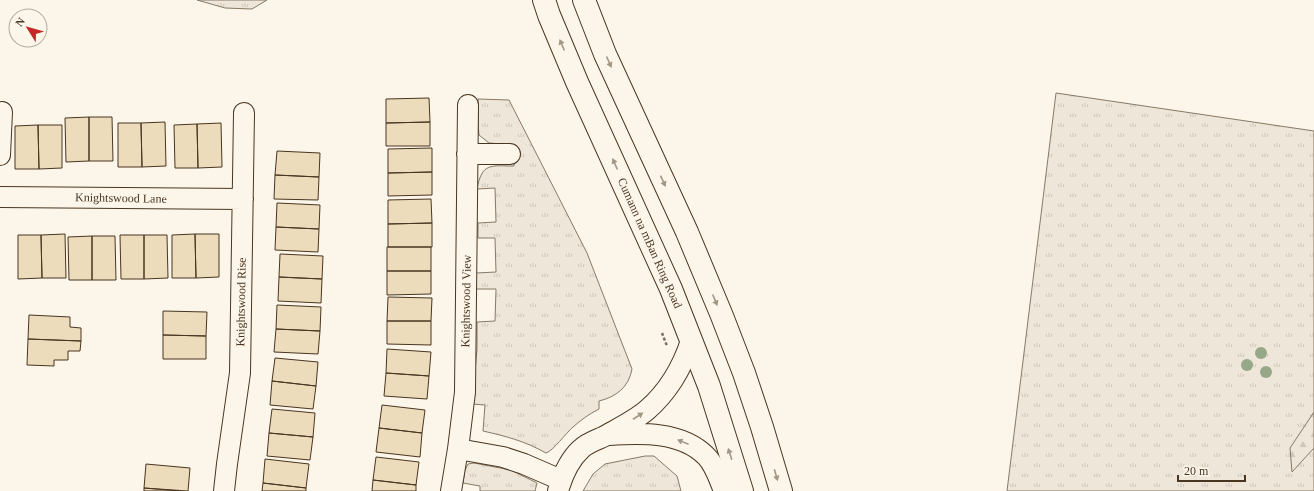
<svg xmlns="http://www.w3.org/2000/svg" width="1314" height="491" font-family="Georgia,serif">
<defs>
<pattern id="grass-tufts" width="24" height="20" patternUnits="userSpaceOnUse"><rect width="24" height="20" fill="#ede6d9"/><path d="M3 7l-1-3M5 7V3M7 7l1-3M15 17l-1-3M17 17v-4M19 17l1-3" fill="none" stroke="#cdc6ba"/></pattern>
<pattern id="forest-firs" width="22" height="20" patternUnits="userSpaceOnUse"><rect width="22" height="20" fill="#ede6d9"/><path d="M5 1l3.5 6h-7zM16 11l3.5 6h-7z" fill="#cdc6ba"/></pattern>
</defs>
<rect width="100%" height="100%" fill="#fbf6e9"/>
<!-- grass -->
<path fill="url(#grass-tufts)" stroke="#887966" d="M197 0H267L252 9 225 8Z
M1056 93 1314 131V491H1007Z
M478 99 509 100 587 253 632 369C629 387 616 397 599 401V409C589 414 581 420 573 427 566 433 553 451 546 453 525 441 505 436 483 431L485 405 472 404 477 349V322L495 321 496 289H476V273L496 272 495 238H478V223L496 222 495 188 477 189C482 162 491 166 514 166L515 145 489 143 479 135 478 125Z
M645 456H654L677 476 681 491H583L593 474 605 464Z
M474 463 511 470 537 483 535 491H480V486L463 483 465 470 468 464Z"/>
<!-- forest -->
<path fill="url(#forest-firs)" stroke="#887966" d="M1314 412V448L1292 472 1290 448Z"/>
<!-- building -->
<path fill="#ecdcbc" stroke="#4a3520" d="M429 98 430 122 386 123V99Z
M89 117H112L113 161H89Z
M89 117V161L66 162 65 118Z
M165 122 166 166 142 167 141 123Z
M430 122V146H386V123Z
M118 123H141L142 167H118Z
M221 123 222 167 198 168 197 124Z
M197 124 198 168H175L174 125Z
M38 125 39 169H15V126Z
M38 125H62V168L39 169Z
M432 148V172L388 173V149Z
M277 151 320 153 319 177 275 175Z
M432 172V195L388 196V173Z
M275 175 319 177 318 200 274 199Z
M431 199 432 223 388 224V200Z
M277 203 320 205 319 229 276 227Z
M432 223V247H388V224Z
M276 227 319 229 318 252 275 250Z
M65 234 66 278H42L41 235Z
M195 234 196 278H172V235Z
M195 234H219V277L196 278Z
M18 235H41L42 278 18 279Z
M120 235H144V279H121Z
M144 235H167L168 278 144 279Z
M92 236V280H69L68 237Z
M92 236H115L116 280H92Z
M387 247H431V271H387Z
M280 254 323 256 322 279 279 277Z
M387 271H431V294L387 295Z
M279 277 322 279 321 303 278 301Z
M388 297 432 298 431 321H387Z
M277 305 321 307 320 331 276 329Z
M163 311 207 312 206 336 163 335Z
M29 315 70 317V327L81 328V341L28 339Z
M387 321H431V345L387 344Z
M276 329 320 331 318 354 274 352Z
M163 335 206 336V359H163Z
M28 339 81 341 80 351H68V360H54V366L27 365Z
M387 349 431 352 429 376 386 373Z
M275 358 318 362 316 386 272 381Z
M386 373 429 376 427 399 384 396Z
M272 381 316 386 313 409 270 405Z
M382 405 425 410 422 433 379 428Z
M272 409 315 413 313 437 269 433Z
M379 428 422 433 420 457 376 452Z
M269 433 313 437 310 460 267 456Z
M376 457 419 462 416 485 373 480Z
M265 459 309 464 306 488 263 483Z
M146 464 190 468 188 491 144 488Z
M373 480 416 485V491H372Z
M263 483 306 488V491H262Z
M144 488 179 491H144Z"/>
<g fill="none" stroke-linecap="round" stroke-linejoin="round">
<!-- street casing -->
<g stroke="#4a3520" stroke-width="22">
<path id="street" d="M467 154H510
M0 155 2 112
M0 197 243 199
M609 435C641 433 681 431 706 456 715 465 719 479 724 491
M458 449 503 457 524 464 561 480
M224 491 227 464 240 373 244 113
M451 491 458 449 465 392 468 105
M558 491C562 477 570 459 581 449 587 443 596 440 603 437 617 429 634 421 647 410 669 391 682 368 691 341"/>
</g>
<!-- secondary casing -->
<g stroke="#4a3520" stroke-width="24">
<path id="secondary" d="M544 0 549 15 577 82 671 289 709 386 742 491
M584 0 605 54 687 232 722 316 744 373 762 427 781 491"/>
</g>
<!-- path -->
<path stroke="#7f6f5c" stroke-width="2.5" stroke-dasharray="3 2" stroke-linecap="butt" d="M662 333 667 346"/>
<!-- street -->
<use href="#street" stroke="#fbf6e9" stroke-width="20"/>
<!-- secondary -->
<use href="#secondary" stroke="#fbf6e9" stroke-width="22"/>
</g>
<!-- trees -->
<g fill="#96a887">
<circle cx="1261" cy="353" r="6"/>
<circle cx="1247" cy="365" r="6"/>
<circle cx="1266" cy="372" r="6"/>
</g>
<!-- one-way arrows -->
<defs><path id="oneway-solid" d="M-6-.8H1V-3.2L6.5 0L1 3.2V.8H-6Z"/></defs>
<g fill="#a29684">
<use href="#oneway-solid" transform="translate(562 45) rotate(-113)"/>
<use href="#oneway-solid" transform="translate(609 62) rotate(66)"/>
<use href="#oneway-solid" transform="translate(615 164) rotate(-114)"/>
<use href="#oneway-solid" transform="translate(663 181) rotate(65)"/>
<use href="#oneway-solid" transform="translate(715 300) rotate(67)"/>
<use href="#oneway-solid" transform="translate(638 416) rotate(-33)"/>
<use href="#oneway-solid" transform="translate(683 442) rotate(-158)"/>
<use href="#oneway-solid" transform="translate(730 454) rotate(-108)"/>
<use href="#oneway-solid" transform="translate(776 475) rotate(74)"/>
</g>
<g text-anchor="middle" stroke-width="3" stroke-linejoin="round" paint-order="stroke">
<!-- street labels -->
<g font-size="12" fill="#4a3520" stroke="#fbf6e9">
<text transform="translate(121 198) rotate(1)" y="4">Knightswood Lane</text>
<text transform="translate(650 243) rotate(66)" y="4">Cumann na mBan Ring Road</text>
<text transform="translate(466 301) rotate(-89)" y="4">Knightswood View</text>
<text transform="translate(241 302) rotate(-89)" y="4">Knightswood Rise</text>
</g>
</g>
<!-- north arrow -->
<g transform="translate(28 28) rotate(307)"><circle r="19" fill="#fbf6e9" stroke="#b4a999"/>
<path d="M0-3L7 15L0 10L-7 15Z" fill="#c62828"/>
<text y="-6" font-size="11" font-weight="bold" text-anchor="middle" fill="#4a3520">N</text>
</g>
<!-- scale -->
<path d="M1178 475v6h67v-6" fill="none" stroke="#4a3520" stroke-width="2"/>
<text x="1184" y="475" font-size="12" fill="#4a3520" stroke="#fbf6e9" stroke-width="3" paint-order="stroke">20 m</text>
</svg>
